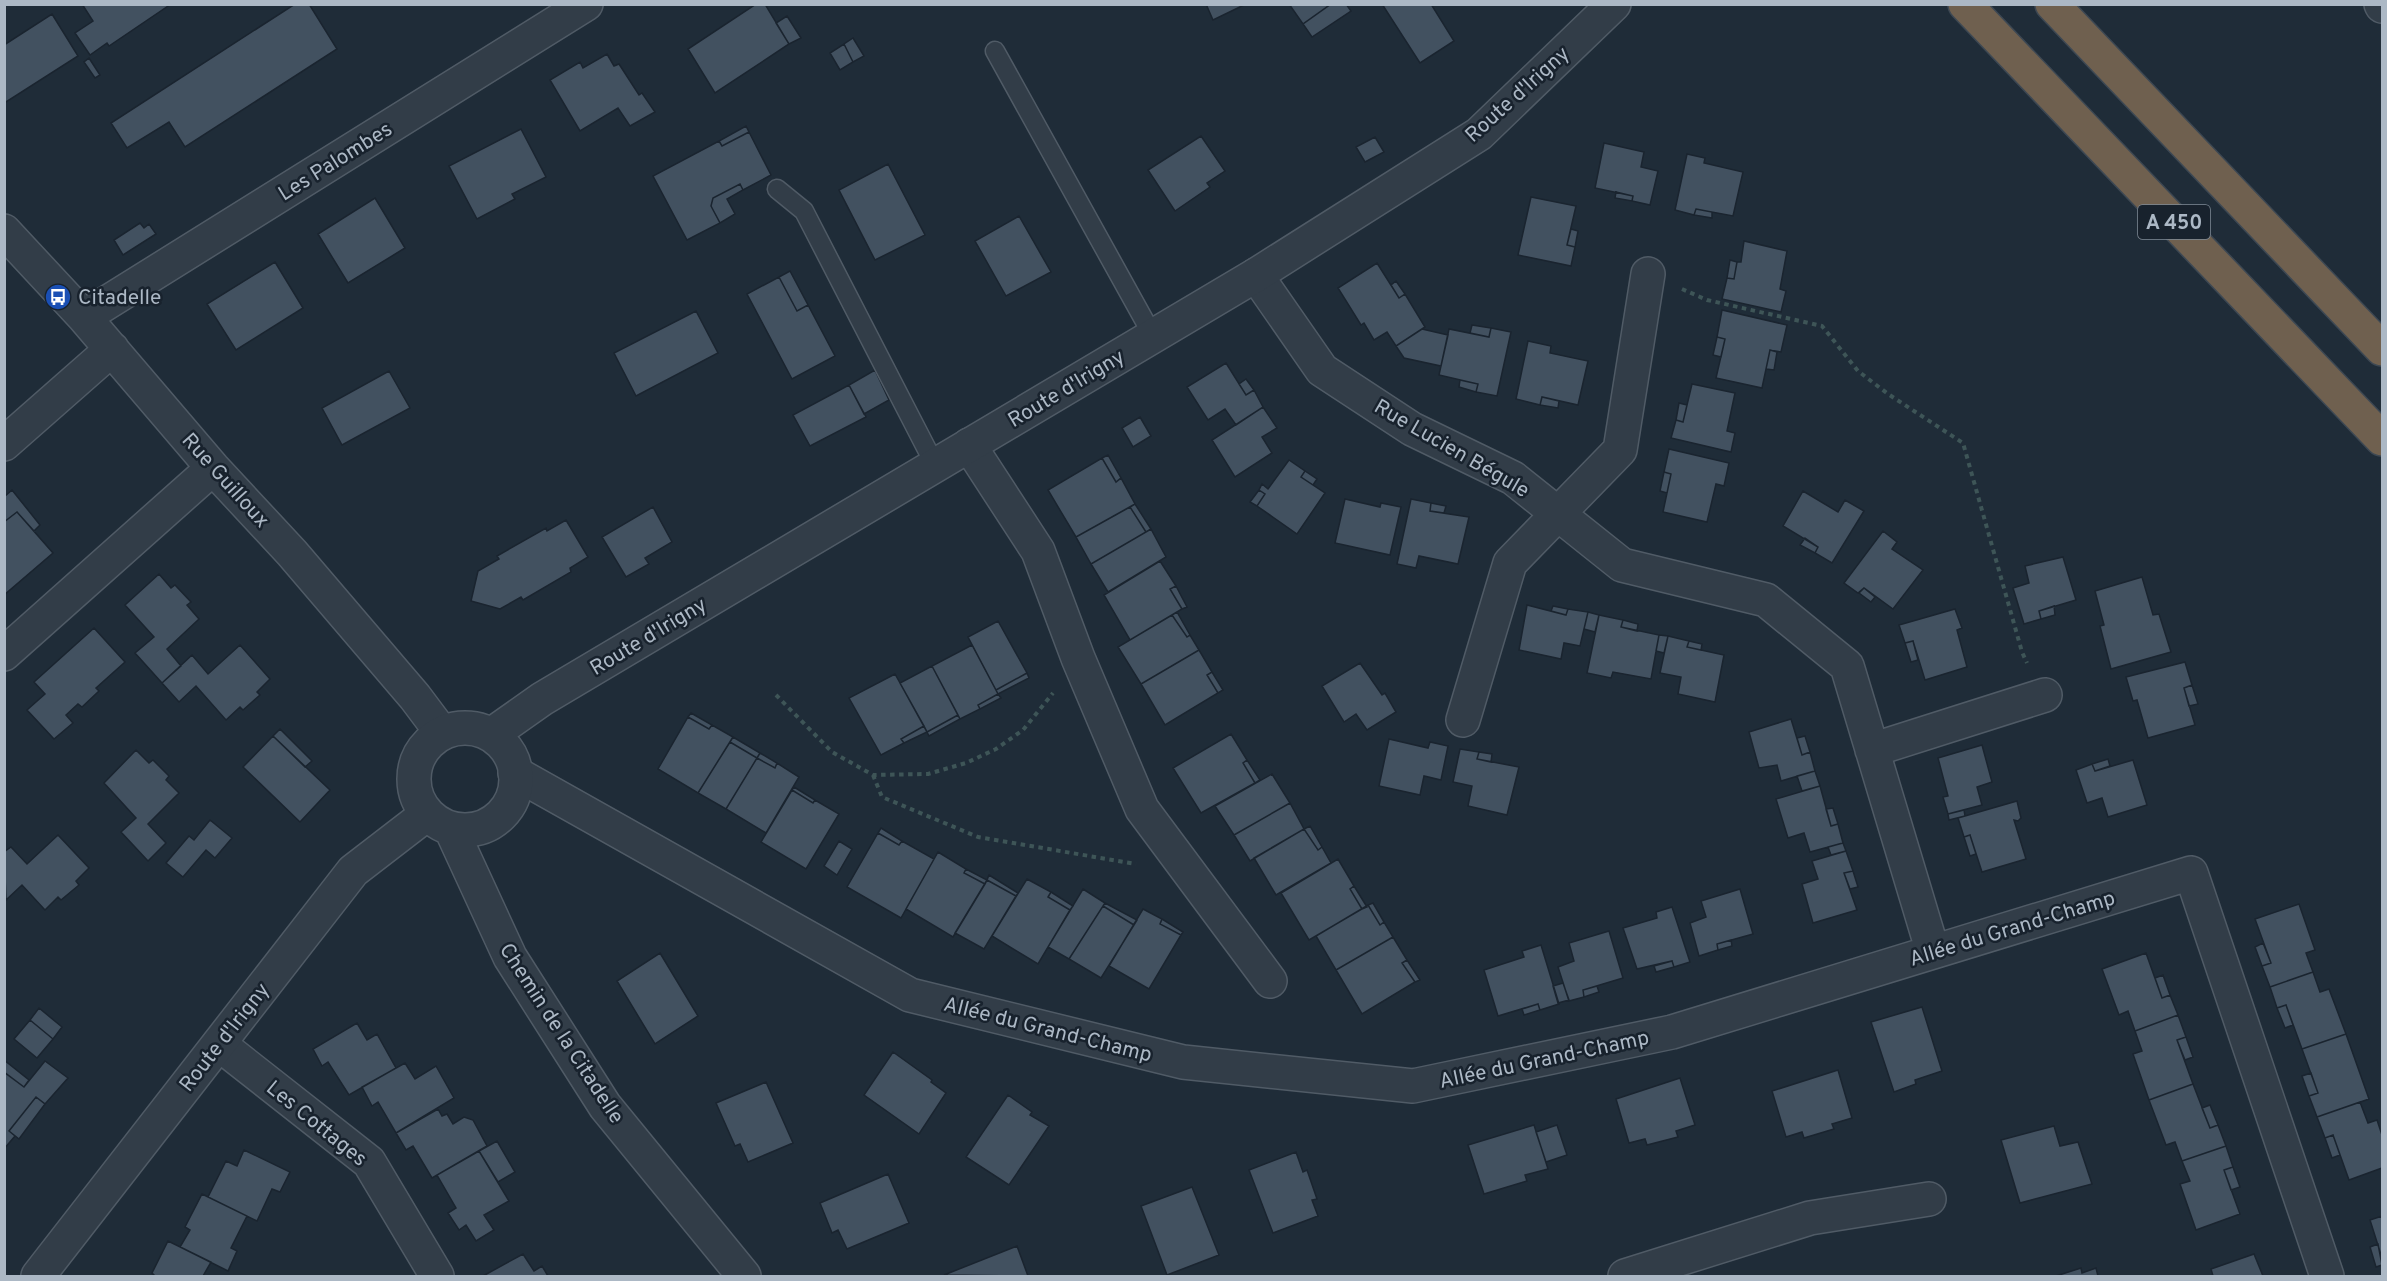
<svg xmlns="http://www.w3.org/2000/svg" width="2387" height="1281" font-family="Overpass,sans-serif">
<rect width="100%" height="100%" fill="#1f2c38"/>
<!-- building -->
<path fill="#425160" stroke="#1a242f" stroke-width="1.5" d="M82 4H171L109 46 107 43 90 55 75 33 93 21Z
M295 4H309L337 49 185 147 169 122 127 148 111 123Z
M756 4H765L789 44 715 93 688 49Z
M1206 4H1244V5L1213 20Z
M1289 4H1331L1303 24Z
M1331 4H1346L1351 11 1312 37 1303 24Z
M1382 4H1431L1454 41 1420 63Z
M52 14 78 56 6 102 4 99V45Z
M787 16 801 38 789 44 776 23Z
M853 38 864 56 853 62 844 44Z
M844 44 853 62 840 70 830 53Z
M607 54 614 66 619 64 639 95 642 93 655 112 630 126 618 108 580 131 550 80 580 62 583 68Z
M89 58 100 75 95 78 84 62Z
M746 126 749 132 722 146 719 141Z
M521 129 546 177 512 194 515 199 477 219 449 166Z
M749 132 771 175 743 190 740 184 713 198 711 206 720 223 687 240 653 176 719 141 722 146Z
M1201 136 1225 171 1207 183 1210 187 1175 211 1148 170Z
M1375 137 1384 152 1365 162 1356 147Z
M1604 143 1644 152 1641 167 1658 171 1650 205 1632 201 1633 196 1595 188Z
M1687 154 1705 158 1704 163 1743 172 1733 216 1696 209 1694 215 1675 210Z
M888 164 925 235 875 260 839 190Z
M740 184 743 190 727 199 735 214 720 223 711 206 713 198Z
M1616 192 1633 196 1632 201 1615 198Z
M1531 197 1576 206 1567 245 1575 247 1571 266 1518 255Z
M375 198 405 248 348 283 318 234Z
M1696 209 1712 212V218L1694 215Z
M1019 216 1051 272 1006 296 975 241Z
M140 223 144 228 149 224 156 234 123 255 114 240Z
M1571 229 1578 231 1575 247 1567 245Z
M1744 241 1787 251 1780 289 1786 291 1781 312 1722 299 1727 278 1734 279 1737 262H1741Z
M1730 260 1737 262 1734 279 1727 278Z
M275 262 303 308 236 350 207 304Z
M1377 263 1399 298 1405 294 1425 327 1396 346 1387 332 1374 340 1364 323 1361 325 1338 288Z
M790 271 808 305 797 311 779 277Z
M779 277 797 311 808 305 835 356 792 379 747 294Z
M1396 281 1405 294 1399 298 1391 285Z
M1722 310 1787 325 1781 352 1770 350 1762 388 1716 378 1725 339 1717 337Z
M696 311 718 353 636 396 614 353Z
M1472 325 1491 328 1489 337 1470 333Z
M1491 328 1511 332 1497 396 1476 392 1478 384 1439 375 1449 329 1489 337Z
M1422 329 1448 335 1441 366 1404 358 1396 346Z
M1717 337 1725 339 1721 357 1713 355Z
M1528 341 1551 346 1550 353 1588 361 1578 405 1542 397 1540 405 1516 399Z
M1770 350 1777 352 1774 370 1766 369Z
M1226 363 1246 395 1254 390 1263 407 1236 425 1225 409 1208 420 1187 387Z
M875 370 889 400 864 414 849 385Z
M389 371 410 408 342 445 322 408Z
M1246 379 1254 390 1246 395 1239 384Z
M1460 380 1478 384 1476 392 1459 387Z
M1692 384 1735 393 1727 431 1735 433 1731 452 1671 438 1676 420 1683 422Z
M849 385 866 417 810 446 793 415Z
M1542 397 1559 401 1558 408 1540 405Z
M1679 403 1687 405 1683 422 1676 420Z
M1263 407 1277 428 1262 437 1272 453 1235 477 1212 440Z
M1140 417 1151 436 1133 447 1122 428Z
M1669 449 1729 463 1724 486 1716 484 1707 522 1663 512 1671 474 1664 472Z
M1108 455 1121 478 1116 482 1102 458Z
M1102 458 1116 482 1121 478 1135 504 1076 537 1048 490Z
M1289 460 1305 471 1301 477 1325 493 1297 534 1257 506 1265 494 1259 490 1262 484 1268 489Z
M1305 471 1317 479 1313 485 1301 477Z
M1664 472 1671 474 1667 493 1660 491Z
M12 490 40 525 34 531 17 512 4 522V497Z
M1259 490 1265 494 1257 506 1250 502Z
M1803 491 1838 512 1845 500 1864 511 1832 563 1815 553 1818 547 1783 526Z
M1345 499 1380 507 1381 503 1401 507 1390 555 1335 543Z
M1411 499 1431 503 1430 511 1469 517 1458 564 1419 556 1416 568 1397 564Z
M1431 503 1446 506 1444 513 1430 511Z
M1135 504 1151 529 1146 532 1130 507Z
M653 507 672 542 645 558 649 564 626 577 602 537Z
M1130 507 1146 532 1091 564 1076 537Z
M17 512 53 553 4 595V522Z
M566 520 588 557 570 568 571 572 523 600 521 597 500 609 471 601 478 571 499 559 497 556 546 528 547 531Z
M1151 529 1166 557 1108 592 1091 564Z
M1883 531 1897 542 1892 549 1923 570 1893 609 1864 588 1858 593 1844 583Z
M1805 538 1818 547 1815 553 1800 545Z
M2063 557 2076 600 2039 611 2041 619 2024 624 2013 588 2029 583 2025 566Z
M1160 561 1176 586 1170 589 1182 609 1130 640 1104 595Z
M159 574 171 588 175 585 191 602 187 605 199 619 167 649 181 666 162 683 135 653 154 637 125 605Z
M2142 577 2153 615 2159 614 2171 652 2111 669 2100 626 2104 625 2095 591Z
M1176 586 1187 607 1182 609 1170 589Z
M1864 588 1875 597 1871 602 1859 593Z
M1527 605 1566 615 1568 609 1588 612 1580 646 1564 643 1561 659 1519 650Z
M1553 606 1568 609 1566 615 1551 611Z
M2054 606 2055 615 2041 619 2039 611Z
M1955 609 1962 628 1957 630 1967 667 1925 680 1913 641 1905 643 1899 625Z
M1177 612 1190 635 1187 637 1172 615Z
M1588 612 1599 615 1595 632 1584 629Z
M1172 615 1187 637 1190 635 1199 650 1141 684 1118 647Z
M1599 615 1623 620 1621 627 1659 635 1651 679 1613 672 1611 678 1587 673Z
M1623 620 1638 624 1637 631 1621 627Z
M998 621 1027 673 996 690 968 637Z
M94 628 125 662 96 688 99 691 82 707 78 704 66 715 73 723 54 739 27 710 45 694 34 682Z
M1659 635 1668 636 1664 653 1656 651Z
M1668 636 1689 641 1687 647 1724 655 1715 702 1678 694 1681 677 1660 673Z
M1689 641 1702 644 1701 650 1687 647Z
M1913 641 1918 660 1911 662 1905 643Z
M240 645 270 679 257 692 260 695 243 710 240 707 226 720 196 686 179 702 162 683 192 655 208 674Z
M972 645 998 694 978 705 980 709 960 719 932 666Z
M1199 650 1212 672 1207 675 1218 693 1165 725 1141 684Z
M2185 662 2192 685 2184 688 2195 725 2148 738 2137 700 2133 701 2126 677Z
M1360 663 1382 695 1385 693 1396 712 1367 730 1356 714 1344 722 1322 686Z
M932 666 958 715 927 732 900 683Z
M1212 672 1223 690 1218 693 1207 675Z
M1027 673 1029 678 998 694 996 690Z
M895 674 924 726 901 739 904 743 881 755 849 698Z
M2192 685 2198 704 2189 706 2184 688Z
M998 694 1001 698 980 709 978 705Z
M691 713 712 725 709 729 688 717Z
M958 715 960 719 929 736 927 732Z
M688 717 709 729 712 725 733 737 698 793 658 769Z
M1791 719 1802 755 1810 752 1815 771 1781 781 1777 765 1759 768 1749 732Z
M924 726 927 732 904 743 901 739Z
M280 729 312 761 305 767 273 736Z
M1231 734 1247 760 1243 763 1255 783 1201 813 1173 768Z
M273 736 330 790 300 822 243 767Z
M1805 736 1810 752 1802 755 1797 738Z
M733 737 760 753 757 758 730 742Z
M1389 739 1428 748 1430 742 1448 746 1441 780 1424 776 1420 795 1379 786Z
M730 742 757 758 726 809 698 793Z
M1982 745 1992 782 1977 787 1982 805 1948 814 1943 797 1948 796 1938 758Z
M1460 749 1479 752 1477 759 1519 767 1507 815 1468 806 1472 786 1453 782Z
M136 750 149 763 153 760 169 776 166 780 179 793 148 824 166 843 148 861 121 832 136 818 104 783Z
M1479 752 1492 754 1491 762 1477 759Z
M760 753 777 763 775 768 757 758Z
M757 758 775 768 777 763 799 777 766 833 726 809Z
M2108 759 2110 766 2095 771 2092 764Z
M1247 760 1260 780 1255 783 1243 763Z
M2133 760 2147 805 2108 817 2102 798 2087 803 2076 770 2092 764 2095 771Z
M1815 771 1820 786 1802 791 1797 776Z
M1272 774 1290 803 1234 835 1215 806Z
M1820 786 1831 826 1838 824 1843 843 1810 852 1804 833 1788 838 1776 799Z
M794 787 815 800 813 803 792 790Z
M792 790 813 803 815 800 839 814 806 869 761 842Z
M2017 801 2021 818 2018 821 2014 820 2026 859 1982 872 1970 835 1964 837 1958 818Z
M1290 803 1304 829 1250 861 1234 835Z
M1833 808 1838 824 1831 826 1826 809Z
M1964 810 1965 816 1949 820 1948 814Z
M210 820 232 838 215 858 206 850 183 877 166 863 189 836 194 840Z
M1310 826 1322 847 1318 850 1304 829Z
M881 828 902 841 899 845 878 833Z
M1304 829 1318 850 1322 847 1331 863 1276 895 1254 858Z
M878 833 899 845 902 841 934 859 901 918 847 887Z
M58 835 89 868 76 881 79 885 61 900 58 897 45 910 22 885 6 900 4 852 11 847 27 864Z
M1970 835 1976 854 1970 856 1964 837Z
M839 841 852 849 837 875 824 866Z
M1843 843 1846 851 1831 855 1828 847Z
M1846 851 1853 871 1844 873 1857 910 1813 923 1802 884 1818 879 1812 861Z
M938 852 966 869 964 873 985 884 953 937 906 909Z
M1338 859 1354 886 1350 889 1362 909 1309 940 1281 893Z
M966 869 987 880 985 884 964 873Z
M1853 871 1858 887 1850 889 1844 873Z
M989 875 1018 893 1016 896 987 880Z
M1027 879 1051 892 1048 897 1070 910 1038 964 992 936Z
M987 880 1016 896 984 949 955 933Z
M1354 886 1367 907 1362 909 1350 889Z
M1083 889 1105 903 1069 959 1048 947Z
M1740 889 1753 934 1717 944 1718 950 1699 956 1690 923 1706 917 1701 901Z
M1051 892 1073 906 1070 910 1048 897Z
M1105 903 1137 920 1134 925 1103 906Z
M1373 903 1384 922 1380 925 1368 905Z
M2299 904 2315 950 2306 953 2313 972 2270 987 2262 966 2271 963 2255 919Z
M1368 905 1380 925 1384 922 1393 937 1336 970 1316 936Z
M1103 906 1134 925 1101 978 1069 959Z
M1672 907 1690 962 1674 967 1672 961 1637 969 1623 928 1657 918 1656 912Z
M1143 909 1162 919 1160 924 1181 935 1149 989 1109 966Z
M1162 919 1183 932 1181 935 1160 924Z
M1609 931 1623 978 1583 990 1584 997 1569 1001 1558 967 1574 961 1569 943Z
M1393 937 1407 960 1402 963 1415 982 1362 1014 1336 970Z
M1731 940 1732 946 1718 950 1717 944Z
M2263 943 2271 963 2262 966 2255 947Z
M1541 945 1559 1004 1540 1010 1538 1004 1498 1016 1484 970 1524 957 1522 951Z
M660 953 698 1016 655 1044 617 981Z
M2146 953 2162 998 2170 995 2178 1015 2135 1031 2128 1011 2119 1015 2102 969Z
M1407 960 1420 980 1415 982 1402 963Z
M1672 961 1674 967 1656 972 1654 966Z
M2313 972 2320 992 2329 989 2346 1034 2302 1049 2286 1005 2277 1008 2270 987Z
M2163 975 2170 995 2162 998 2155 978Z
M1563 983 1569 1000 1558 1003 1553 986Z
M1597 986 1599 992 1584 997 1583 990Z
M1538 1004 1540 1010 1524 1015 1522 1009Z
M2286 1005 2293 1025 2285 1028 2277 1008Z
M1922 1007 1942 1071 1915 1080 1916 1084 1894 1092 1871 1022Z
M39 1008 62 1027 53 1039 30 1020Z
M2178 1015 2186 1037 2177 1040 2193 1084 2149 1100 2133 1054 2142 1051 2135 1031Z
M30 1020 53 1039 37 1058 14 1039Z
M357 1023 367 1040 377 1034 396 1068 349 1095 328 1062 322 1066 313 1049Z
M2346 1034 2369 1099 2317 1117 2309 1096 2318 1093 2302 1049Z
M2186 1037 2193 1057 2185 1060 2177 1040Z
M893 1052 932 1080 931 1082 946 1093 919 1134 864 1095Z
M4 1060 29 1080 24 1087 4 1072Z
M45 1061 68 1078 45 1104 36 1097 9 1131 15 1136 4 1149V1072L24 1087Z
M405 1063 415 1079 436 1066 454 1098 396 1133 378 1102 372 1106 362 1087Z
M1838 1070 1852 1118 1832 1124 1834 1129 1804 1138 1802 1132 1786 1137 1772 1091Z
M2311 1073 2318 1093 2309 1096 2302 1076Z
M1680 1078 1695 1125 1676 1131 1678 1137 1647 1145 1645 1139 1629 1143 1616 1099Z
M766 1082 793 1143 748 1162 740 1144 735 1146 716 1103Z
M2193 1084 2210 1128 2218 1125 2226 1146 2182 1161 2175 1142 2166 1145 2149 1100Z
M1008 1095 1032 1112 1030 1115 1049 1126 1009 1185 966 1157Z
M36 1097 45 1104 19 1139 9 1131Z
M2360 1102 2368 1123 2377 1120 2382 1135V1168L2349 1180 2333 1135 2325 1138 2317 1117Z
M2210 1105 2218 1125 2210 1128 2202 1108Z
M438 1109 442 1116 447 1114 453 1124 464 1117 473 1120 487 1146 432 1178 413 1146 406 1150 396 1133Z
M1534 1125 1548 1169 1525 1175 1527 1181 1484 1194 1468 1145Z
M1557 1125 1567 1155 1546 1162 1536 1132Z
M2054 1126 2060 1146 2078 1142 2092 1184 2020 1203 2001 1140Z
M2333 1135 2340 1155 2332 1158 2325 1138Z
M497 1141 515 1172 498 1182 479 1151Z
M2226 1146 2233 1167 2224 1170 2240 1214 2196 1230 2180 1184 2190 1181 2182 1161Z
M244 1150 290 1172 280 1192 272 1189 257 1221 208 1197 226 1161 237 1166Z
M479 1151 509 1201 484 1215 494 1230 476 1241 466 1225 459 1230 448 1213 456 1208 437 1175Z
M1296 1152 1303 1172 1307 1170 1317 1199 1312 1200 1318 1216 1273 1233 1249 1170Z
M2233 1167 2240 1187 2231 1190 2224 1170Z
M888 1174 909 1223 847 1249 838 1230 832 1233 820 1203Z
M1192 1187 1219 1255 1167 1275 1141 1206Z
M202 1194 247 1216 231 1248 237 1251 228 1271 180 1247 190 1230 185 1227Z
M2382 1216V1258L2370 1220Z
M168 1241 211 1262 203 1276H155L152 1273Z
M2378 1244 2382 1265 2376 1267 2370 1247Z
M1017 1246 1028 1276 944 1275Z
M523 1254 534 1271 542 1266 548 1276H483Z
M2254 1254 2263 1276H2213L2211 1269Z
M2081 1268 2082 1273 2096 1268 2098 1276H2056Z"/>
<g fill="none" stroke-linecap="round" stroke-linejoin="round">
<!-- service casing -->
<g stroke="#505b66" stroke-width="21">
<path id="service" d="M995 51 1153 336
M777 189 804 211 935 465"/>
</g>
<!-- minor casing -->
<g stroke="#505b66" stroke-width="36">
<path id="minor" d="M2381 4 2382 6
M4 231 84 317 213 468 292 553 415 697 442 733
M1256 275 1322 370 1412 429 1513 478 1622 565 1766 600 1847 666 1933 952
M84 317 586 4
M4 444 112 349
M969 445 1038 551 1078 658 1142 809 1270 981
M4 654 213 468
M1463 720 1510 563 1620 450 1648 274
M1872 750 2045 695
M515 773 910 995 1183 1062 1413 1086 1672 1032 2191 873 2327 1276
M219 1044 369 1162 437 1276
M1625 1276 1810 1218 1929 1199"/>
</g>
<!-- tertiary casing -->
<g stroke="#505b66" stroke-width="36">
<path id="tertiary" d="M414 779a51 51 0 1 1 102 0a51 51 0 1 1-102 0Z
M491 735 542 699 1256 275 1479 134 1614 4
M451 829 510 957 605 1106 744 1276
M38 1276 353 871 427 814"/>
</g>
<!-- motorway casing -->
<g stroke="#3d4853" stroke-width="36">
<path id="motorway" d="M1965 4 2382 439
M2052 4 2382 349"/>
</g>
<!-- path -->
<path stroke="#3e5557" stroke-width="4" stroke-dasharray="4.5 4.5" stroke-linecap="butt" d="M1682 289 1707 300 1822 326 1858 371 1888 394 1963 443 2022 652 2027 663
M776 695 832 752 873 775 928 774 966 763 996 749 1023 730 1053 693
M873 775 882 797 978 837 1136 864"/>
<!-- service -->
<use href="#service" stroke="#323d48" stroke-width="18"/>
<!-- minor -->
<use href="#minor" stroke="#323d48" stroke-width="33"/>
<!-- tertiary -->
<use href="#tertiary" stroke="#323d48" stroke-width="33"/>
<!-- motorway -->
<use href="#motorway" stroke="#6f604f" stroke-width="33"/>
</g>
<!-- icons -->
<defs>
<g id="bus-disc" transform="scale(1.35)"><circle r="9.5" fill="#1a4fb4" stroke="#18222d"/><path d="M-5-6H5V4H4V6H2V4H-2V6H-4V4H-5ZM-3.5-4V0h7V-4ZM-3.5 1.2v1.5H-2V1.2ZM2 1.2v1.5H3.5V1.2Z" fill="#fff"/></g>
</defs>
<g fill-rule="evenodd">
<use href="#bus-disc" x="58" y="297"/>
</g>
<g text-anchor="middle" stroke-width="5" stroke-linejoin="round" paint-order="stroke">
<!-- shield labels -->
<rect fill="#18222d" stroke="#808b97" stroke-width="1.5" x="2138" y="205" width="72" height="34" rx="4.5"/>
<g font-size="20" font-weight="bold" fill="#acb8c5">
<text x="2174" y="229">A 450</text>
</g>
<!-- street labels -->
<g font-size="21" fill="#acb8c5" stroke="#18222d">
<text transform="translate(1517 94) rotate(-42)" y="7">Route d'Irigny</text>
<text transform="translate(335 161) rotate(-32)" y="7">Les Palombes</text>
<text transform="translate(1066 388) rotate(-31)" y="7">Route d'Irigny</text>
<text transform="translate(1452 448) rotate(30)" y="7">Rue Lucien Bégule</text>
<text transform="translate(226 480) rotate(48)" y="7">Rue Guilloux</text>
<text transform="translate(648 636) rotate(-31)" y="7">Route d'Irigny</text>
<text transform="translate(2012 928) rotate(-17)" y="7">Allée du Grand-Champ</text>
<text transform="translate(1048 1029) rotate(14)" y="7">Allée du Grand-Champ</text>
<text transform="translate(562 1033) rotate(57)" y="7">Chemin de la Citadelle</text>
<text transform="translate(224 1037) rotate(-52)" y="7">Route d'Irigny</text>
<text transform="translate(1544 1059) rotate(-12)" y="7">Allée du Grand-Champ</text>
<text transform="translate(317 1123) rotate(39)" y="7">Les Cottages</text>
</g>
<!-- poi labels -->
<g font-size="21" fill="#acb8c5" stroke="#18222d" text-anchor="start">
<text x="78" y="304">Citadelle</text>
</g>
</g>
<!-- border -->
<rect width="2387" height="1281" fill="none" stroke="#acb8c5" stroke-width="12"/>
</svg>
